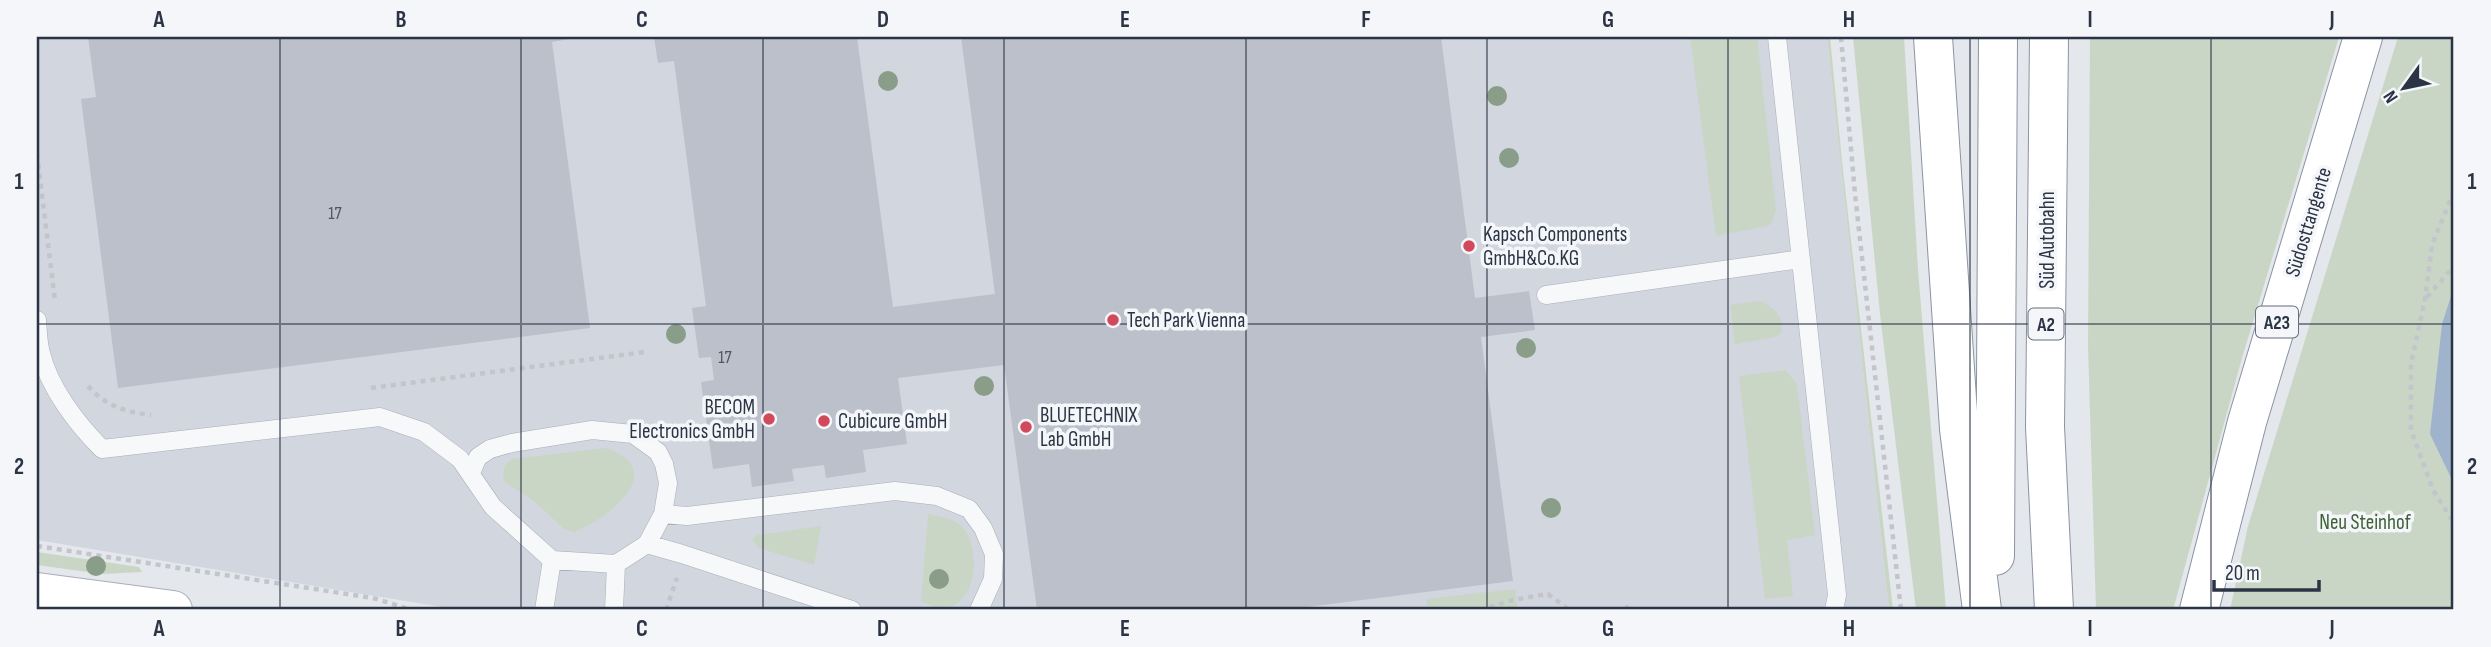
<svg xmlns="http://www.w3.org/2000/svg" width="2491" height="647" font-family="'Sofia Sans Condensed',sans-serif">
<rect width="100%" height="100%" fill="#e4e7ec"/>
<!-- built -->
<path fill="#d2d6de" d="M37 37H1827L1889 610H460L37 540Z"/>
<!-- green -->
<path fill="#c9d6c5" d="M1690 37H1757L1776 210 1773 221 1768 226 1716 236Z
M1827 37H1830L1842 161 1893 610H1889Z
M1853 37H1904L1918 270 1946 610H1916L1880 314Z
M2090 37H2339L2242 358 2173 610H2096L2088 346Z
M2398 37H2454V610H2230L2248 526Z
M1760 301C1773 306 1785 317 1781 333L1775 337 1735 344 1730 305Z
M1786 370 1797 385 1815 535 1787 540 1793 596 1765 599 1739 376Z
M606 448C671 470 608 519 574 532L564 529 534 501 505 482 503 475 505 465 512 459Z
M928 514C937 516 951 518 959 524 983 543 978 607 943 608 936 608 928 604 921 602Z
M821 526 814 565 759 548 752 539 758 535Z
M37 552 139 567 142 572 102 574 37 565Z
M1515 589 1518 610H1428L1426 599Z"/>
<!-- water -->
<path fill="#9fb4cc" d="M2454 287V484L2430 434 2442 324Z"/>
<!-- building -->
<path fill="#bbc0ca" d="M88 37H580L552 42 590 328 118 388 81 99 96 97Z
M654 37H857L893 307 995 294 961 37H1441L1475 298 1529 291 1535 330 1481 337 1513 581 1283 610H1037L1004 365 898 378 907 444 863 450 866 472 826 478 824 465 792 469 794 481 752 487 749 464 713 469 701 382 714 380 711 357 699 358 692 308 706 306 674 61 658 63Z"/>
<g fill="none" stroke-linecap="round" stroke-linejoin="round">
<!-- lane casing -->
<g stroke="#a9aeb7" stroke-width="19">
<path id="lane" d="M1777 37 1837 595 1834 610
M1546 295 1801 259
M37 320C38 331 38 343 41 353 49 388 78 425 102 449L380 417 424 432 460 459 493 507 552 560 616 564 647 544 663 514 668 483 664 464 658 452 633 434 592 430 512 443 490 449 478 457 471 473
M663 514 687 516 895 491 937 496 969 509 983 528 994 554 993 579 979 610
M647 544 682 554 852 610
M544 610 552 560
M614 610 616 564"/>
</g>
<!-- secondary casing -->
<g stroke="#a9aeb7" stroke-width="40">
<path id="secondary" d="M37 592 173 610"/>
</g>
<!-- highway casing -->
<g stroke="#8b94a3" stroke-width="40">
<path id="highway" d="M1933 37 1959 429 1982 610
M2049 37 2045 427 2054 610
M1995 556 1998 37
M2199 610 2247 422 2363 37"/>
</g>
<!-- path -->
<path stroke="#c2c5cb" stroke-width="4.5" stroke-dasharray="5 5" stroke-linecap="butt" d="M1841 37 1855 194 1901 610
M37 154 55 301
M2454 191 2432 245 2425 299 2411 364V430L2433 490 2454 523
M2427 297 2454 266
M88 386C106 406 125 412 151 415
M371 388 645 352
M37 546 373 598 412 610
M666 610 677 578
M1480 610 1512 600 1548 594 1569 610
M1626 610 1628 605"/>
<!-- lane -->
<use href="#lane" stroke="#f7f8fa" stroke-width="18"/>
<!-- secondary -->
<use href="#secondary" stroke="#fff" stroke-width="38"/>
<!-- highway -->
<use href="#highway" stroke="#fff" stroke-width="38"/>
</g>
<!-- trees -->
<g fill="#899d89">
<circle cx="888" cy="81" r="10"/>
<circle cx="1497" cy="96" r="10"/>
<circle cx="1509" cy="158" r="10"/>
<circle cx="676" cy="334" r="10"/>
<circle cx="1526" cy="348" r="10"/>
<circle cx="984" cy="386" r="10"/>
<circle cx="1551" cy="508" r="10"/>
<circle cx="96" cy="566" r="10"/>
<circle cx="939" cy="579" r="10"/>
</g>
<!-- grid -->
<path fill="none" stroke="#2b3445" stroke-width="2" stroke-opacity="0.55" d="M280 37V610M521 37V610M763 37V610M1004 37V610M1246 37V610M1487 37V610M1728 37V610M1970 37V610M2211 37V610M37 324H2454"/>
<!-- markers -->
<g fill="#d1495b" stroke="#f4f6f9" stroke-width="2.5">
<circle cx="1469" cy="246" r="7"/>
<circle cx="1113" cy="320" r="7"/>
<circle cx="769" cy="419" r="7"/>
<circle cx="824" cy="421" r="7"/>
<circle cx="1026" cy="427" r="7"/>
</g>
<g text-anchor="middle" stroke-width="7" stroke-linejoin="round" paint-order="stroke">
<!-- number labels -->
<g font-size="18" fill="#4f5766">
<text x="335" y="219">17</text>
<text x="725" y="363">17</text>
</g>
<!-- shield labels -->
<g fill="#f4f6f9" stroke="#676e7b" stroke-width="2">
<rect x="2256" y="306.5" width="42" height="31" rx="5"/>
<rect x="2028.5" y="308.5" width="35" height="31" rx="5"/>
</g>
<g font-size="19" font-weight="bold" fill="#2b3445">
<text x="2277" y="329">A23</text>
<text x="2046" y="331">A2</text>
</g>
<!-- street labels -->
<g font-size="21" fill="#2b3445" stroke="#f4f6f9">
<text transform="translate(2308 222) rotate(-73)" y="7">Südosttangente</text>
<text transform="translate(2047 240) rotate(-90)" y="7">Süd Autobahn</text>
</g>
<!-- poi labels -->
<g font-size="21" fill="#2b3445" stroke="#f4f6f9" text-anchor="start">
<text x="1483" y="241">Kapsch Components<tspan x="1483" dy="24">GmbH&amp;Co.KG</tspan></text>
<text x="1127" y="327">Tech Park Vienna</text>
<text x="755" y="414" text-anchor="end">BECOM<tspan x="755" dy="24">Electronics GmbH</tspan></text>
<text x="1040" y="422">BLUETECHNIX<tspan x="1040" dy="24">Lab GmbH</tspan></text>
<text x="838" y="428">Cubicure GmbH</text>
</g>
<!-- park labels -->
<g font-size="21" fill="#3f6138" stroke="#f4f6f9">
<text x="2365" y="529">Neu Steinhof</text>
</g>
</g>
<!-- border -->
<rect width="2491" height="647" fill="none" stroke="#f4f6f9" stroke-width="77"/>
<!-- north arrow -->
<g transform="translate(2404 88) rotate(237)" stroke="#f4f6f9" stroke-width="5" paint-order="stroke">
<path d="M0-5L12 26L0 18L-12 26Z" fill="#2b3445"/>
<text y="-10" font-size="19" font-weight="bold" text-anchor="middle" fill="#2b3445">N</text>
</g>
<!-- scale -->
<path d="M2214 580v10h105v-10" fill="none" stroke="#2b3445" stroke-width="3.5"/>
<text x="2225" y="580" font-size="21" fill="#2b3445" stroke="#f4f6f9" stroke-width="5" paint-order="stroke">20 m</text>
<rect x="38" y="38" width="2414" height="570" fill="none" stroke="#2b3445" stroke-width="2.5"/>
<g font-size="23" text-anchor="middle" font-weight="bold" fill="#2b3445">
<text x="159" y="27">A</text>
<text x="401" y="27">B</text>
<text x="642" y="27">C</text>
<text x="883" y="27">D</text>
<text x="1125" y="27">E</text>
<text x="1366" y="27">F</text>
<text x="1608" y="27">G</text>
<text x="1849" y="27">H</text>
<text x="2090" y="27">I</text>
<text x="2332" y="27">J</text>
<text x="19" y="189">1</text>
<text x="2472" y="189">1</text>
<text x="19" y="474">2</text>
<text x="2472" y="474">2</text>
<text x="159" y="636">A</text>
<text x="401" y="636">B</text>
<text x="642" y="636">C</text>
<text x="883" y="636">D</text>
<text x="1125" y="636">E</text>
<text x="1366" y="636">F</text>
<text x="1608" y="636">G</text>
<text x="1849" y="636">H</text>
<text x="2090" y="636">I</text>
<text x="2332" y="636">J</text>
</g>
</svg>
